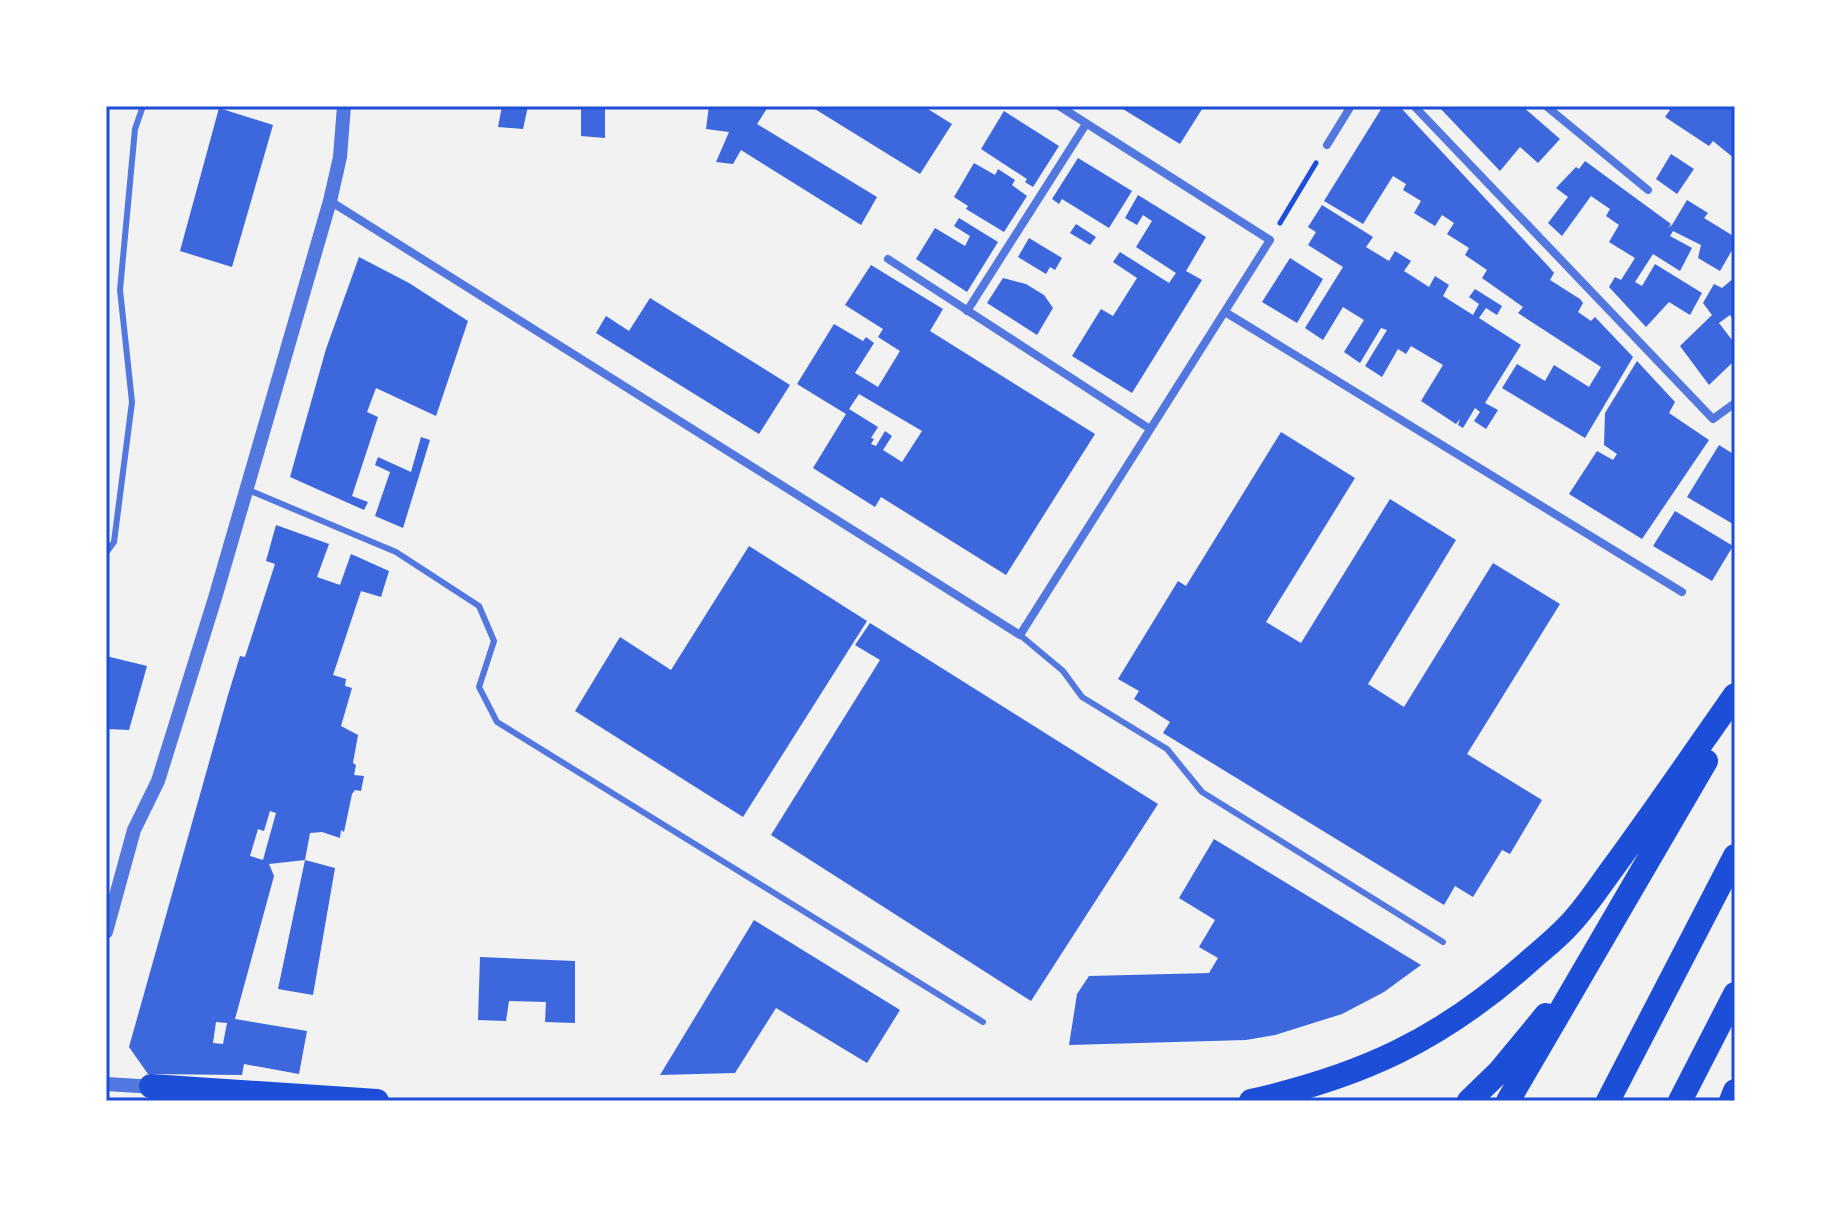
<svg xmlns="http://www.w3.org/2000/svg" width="1841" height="1207" font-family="Merriweather,serif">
<rect width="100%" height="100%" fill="#f2f2f2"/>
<!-- building -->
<path fill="#3d67dc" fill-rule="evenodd" d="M502 106H528L523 129 498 127Z
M581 106H605V138L581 136Z
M709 106 768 107 757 124 877 197 861 225 741 150 733 164 716 162 729 132 706 129Z
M810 106H923L952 124 920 174Z
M1118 106H1204L1180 144Z
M1383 106H1400L1402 109 1549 267 1554 273 1550 280 1580 299 1583 303 1578 312 1591 321 1595 317 1633 357 1585 438 1502 388 1517 364 1545 381 1554 365 1589 387 1601 367 1518 313 1523 307 1482 278 1487 270 1465 255 1469 248 1447 234 1454 223 1442 215 1435 226 1414 213 1421 201 1403 190 1406 184 1393 176 1363 224 1324 201Z
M1438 106H1522L1560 139 1538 163 1520 147 1500 171Z
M1664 106H1735V159L1713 141 1709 146 1665 117 1670 110Z
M219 108 273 125 232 267 180 251Z
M1004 111 1059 146 1033 187 1025 182 1027 179 981 149Z
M1671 154 1694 169 1677 194 1656 179Z
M1078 158 1132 191 1109 228 1062 199 1059 204 1052 199Z
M1585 161 1671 224 1668 228 1672 225 1687 200 1708 213 1704 218 1735 237V245L1720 271 1698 258 1701 245 1673 231 1670 236 1692 248 1680 271 1653 254 1635 282 1642 286 1655 264 1702 293 1690 315 1669 302 1646 327 1609 287 1615 277 1621 280 1635 258 1609 242 1619 225 1606 216 1610 209 1591 196 1562 236 1548 223 1568 197 1556 188 1576 167 1579 169Z
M974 163 995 175 998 169 1015 180 1012 185 1027 196 1004 232 966 209 968 206 954 197Z
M1138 195 1206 237 1186 271 1202 280 1132 393 1072 356 1101 309 1113 316 1137 278 1113 262 1120 252 1169 283 1176 273 1136 247 1152 221 1143 215 1137 225 1125 218Z
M1322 205 1373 237 1366 247 1389 261 1395 251 1411 261 1404 271 1429 287 1435 276 1449 285 1443 296 1473 315 1479 304 1469 297 1475 289 1502 306 1497 315 1486 308 1479 318 1521 345 1485 403 1498 410 1486 429 1474 421 1480 412 1475 408 1463 428 1458 425 1460 419 1456 424 1421 401 1443 365 1411 346 1406 354 1398 349 1382 377 1365 366 1387 330 1381 328 1360 363 1344 352 1364 320 1343 307 1323 340 1305 328 1343 267 1308 245 1316 232 1308 227Z
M959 218 998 242 967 292 916 259 935 228 965 246 970 236 954 226Z
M1076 224 1096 237 1090 245 1070 233Z
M1029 238 1062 258 1055 270 1050 267 1046 274 1018 257Z
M359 257 409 283 468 321 436 416 376 388 367 412 378 417 352 496 368 502 364 510 290 477 326 349Z
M1290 258 1323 279 1297 323 1262 302Z
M871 265 943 309 930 331 1095 434 1006 575 881 497 875 507 813 468 846 414 797 384 834 324 863 341 866 337 874 343 855 373 878 387 900 351 878 337 883 329 845 305ZM859 394 922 431 902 462 883 450 892 436 885 431 876 446 871 444 874 439 871 438 878 427 849 409Z
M1735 277V323L1730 315 1719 323 1735 344V366L1732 363 1709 385 1680 346 1712 315 1703 303 1714 284 1722 288Z
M1003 278 1026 284 1044 295 1053 308 1037 335 987 303Z
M650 298 790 385 759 434 596 333 606 316 629 331Z
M1637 361 1675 402 1669 413 1709 440 1642 539 1569 494 1597 451 1613 460 1617 454 1604 445 1605 413Z
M1281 432 1355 478 1266 622 1301 643 1390 499 1456 540 1368 684 1404 707 1493 563 1560 604 1467 754 1542 800 1510 854 1502 850 1473 897 1455 886 1444 905 1163 733 1170 722 1134 699 1139 691 1118 679 1178 581 1186 586Z
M421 437 430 440 403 528 375 516 390 472 375 465 378 457 411 472Z
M1719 445 1735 455 1733 524 1687 497Z
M1675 511 1733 546 1712 581 1653 546Z
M276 525 329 544 317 577 340 585 351 554 389 571 381 597 361 591 333 675 346 679 345 686 352 688 341 726 358 735 353 763 356 765 354 775 364 776 361 791 355 790 352 794 344 832 341 830 340 838 322 832 310 833 305 860 269 864 274 876 235 1019 307 1031 299 1074 244 1064 242 1075 148 1074 129 1047 228 695 240 656 245 657 275 564 266 561ZM270 811 276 813 263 860 250 856 258 829 264 831ZM216 1022 227 1023 223 1044 213 1043Z
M749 546 867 621 743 817 575 711 620 637 671 670Z
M870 623 1158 804 1031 1001 771 835 880 660 855 645Z
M106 656 147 666 129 730 106 729Z
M1214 839 1421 965 1384 992 1342 1014 1275 1035 1246 1040 1069 1045 1077 994 1089 976 1209 973 1218 958 1199 947 1215 920 1179 898Z
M305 860 335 868 313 995 278 989Z
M754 920 900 1010 867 1063 776 1008 735 1073 660 1075Z
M480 957 575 961V1023L545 1022 546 1002 509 1001 506 1021 478 1020Z"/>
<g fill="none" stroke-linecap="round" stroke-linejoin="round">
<!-- path -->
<path stroke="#1d4ed8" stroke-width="5" d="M1280 223 1316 163"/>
<!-- service -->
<path stroke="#5277de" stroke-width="6" d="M246 489 396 552 479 606 494 641 479 687 497 722 983 1022
M106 553 114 542 132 402 120 290 135 129 143 106
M1020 635 1063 671 1082 697 1167 749 1202 792 1443 942"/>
<!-- minor -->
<path stroke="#5277de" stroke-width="8" d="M1414 106 1713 419 1735 403
M1546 106 1648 190
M1327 145 1351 106
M330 201 1020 635 1270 240 1059 106
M888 259 1150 429
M967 311 1086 124
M1225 312 1682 592"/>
<!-- tertiary -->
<path stroke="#5277de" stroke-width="14" d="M106 932 134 830 158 781 215 598 330 201 340 157 344 106
M106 1084 155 1087"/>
<!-- motorway -->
<path stroke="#1d4ed8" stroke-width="24" d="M151 1086 377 1101
M1251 1101C1362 1076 1440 1040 1526 964 1539 952 1554 941 1567 927 1585 909 1600 885 1615 865 1656 809 1695 752 1735 695
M1469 1101 1499 1072 1546 1015
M1508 1101 1706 761
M1608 1101 1735 856
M1680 1101 1735 994
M1731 1101 1735 1091"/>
</g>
<!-- border -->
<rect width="1841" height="1207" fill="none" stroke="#ffffff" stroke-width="216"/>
<rect x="108" y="108" width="1625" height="991" fill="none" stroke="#1d4ed8" stroke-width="3"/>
</svg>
